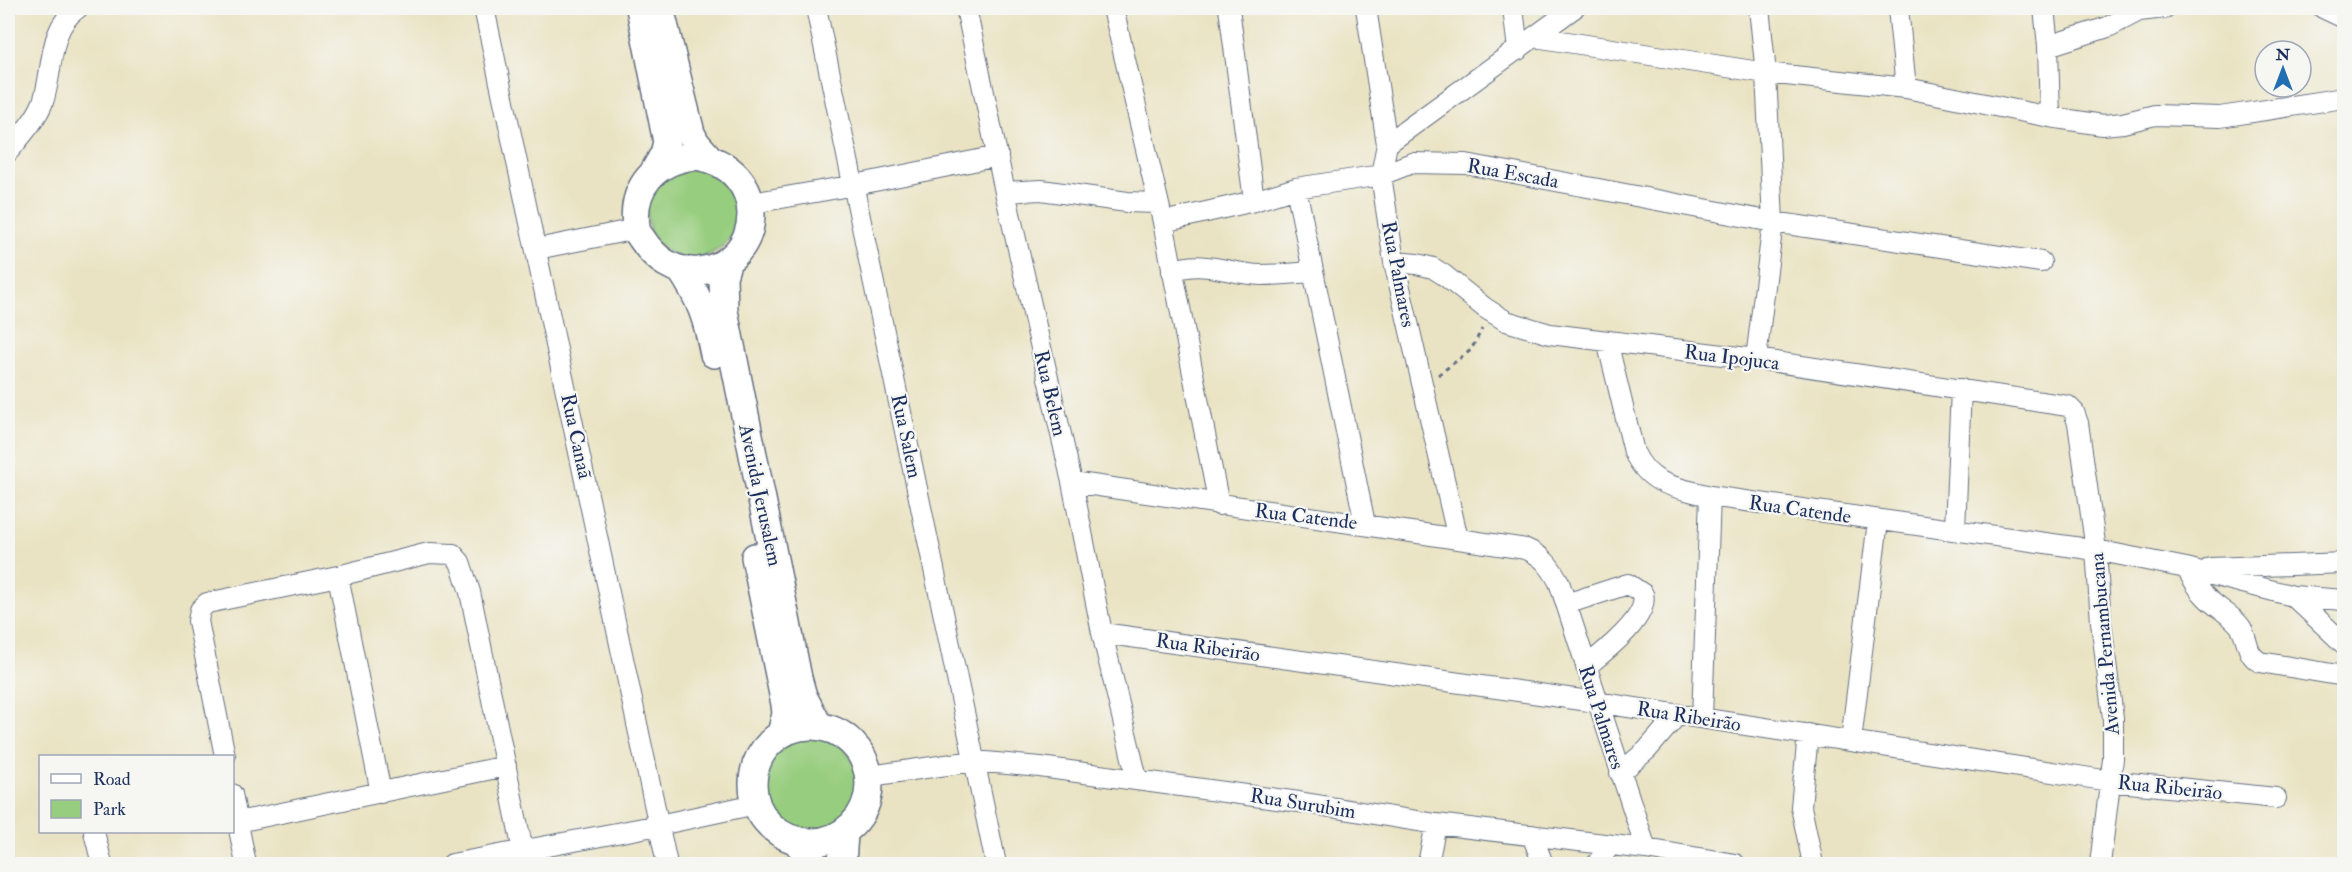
<svg xmlns="http://www.w3.org/2000/svg" width="2352" height="872" font-family="'IM FELL Double Pica',serif">
<rect width="100%" height="100%" fill="#f6f6f2"/>
<filter id="ink" filterUnits="userSpaceOnUse"><feTurbulence type="fractalNoise" baseFrequency=".0167" numOctaves="2"/><feDisplacementMap in="SourceGraphic" scale="12" xChannelSelector="R" yChannelSelector="G"/><feConvolveMatrix kernelMatrix="1 2 1 2 8 2 1 2 1" color-interpolation-filters="sRGB"/></filter>
<filter id="wash" filterUnits="userSpaceOnUse"><feTurbulence type="fractalNoise" baseFrequency=".008" numOctaves="4" result="noise"/><feDisplacementMap in="SourceGraphic" scale="24" xChannelSelector="R" yChannelSelector="G"/><feGaussianBlur stdDeviation="1.35" result="paint"/><feColorMatrix in="noise" values="0 0 0 0 0 0 0 0 0 0 0 0 0 0 0 0 0 1.4 0 .05"/><feComposite in="paint" operator="in"/></filter>
<g filter="url(#wash)">
<rect width="100%" height="100%" fill="#eae3c3"/>
<!-- green -->
<path fill="#97cd7e" stroke="#597e6e" stroke-width="1.5" d="M696 160 734 186C735 196 740 209 739 219 735 244 704 265 678 257 669 254 659 245 651 239L643 192Z
M760 782a49 49 0 1 1 98 0a49 49 0 1 1-98 0Z"/>
</g>
<g filter="url(#ink)">
<g fill="none" stroke-linecap="round" stroke-linejoin="round">
<!-- street casing -->
<g stroke="#636e81" stroke-width="22">
<path id="street" d="M484 8 667 864
M816 8 996 864
M966 8 1005 192 1072 482 1102 633 1137 779
M1113 8 1163 222 1219 505
M1229 8 1254 201
M1366 8 1387 144 1381 175 1394 262 1458 539
M1513 8 1518 50
M1898 8 1906 88
M2044 8 2048 46 2050 117
M2323 8 2344 18
M1535 37 1766 73 1906 88 2050 117 2103 125 2123 123 2155 115 2220 117 2344 98
M2048 46 2108 27 2139 11 2165 8
M1387 144 1574 8
M8 152C20 137 36 120 43 102 54 70 47 29 78 8
M1296 188 1365 524
M1005 192 1041 190 1127 202 1157 203
M752 203 855 185 998 156
M1163 222 1254 201 1296 188 1381 175 1412 163 1466 164 1773 222 2041 262
M537 249 636 229
M1394 262 1417 264 1433 268 1444 275 1485 308 1506 321 1550 334 1756 359 2068 406 2074 412 2078 423 2096 550 2101 622 2113 718V759L2100 864
M1172 271C1205 259 1228 274 1261 275 1278 275 1296 273 1313 272
M1607 341 1634 452C1650 487 1677 487 1710 496L2096 550 2186 568 2293 596 2344 600
M1756 359 1773 222 1766 73 1759 8
M1072 482 1526 549C1543 556 1550 566 1559 582L1646 849
M1955 529 1961 389
M2186 568C2192 577 2197 588 2205 596 2215 607 2231 614 2240 626 2249 639 2245 654 2260 662L2344 676
M2210 568 2344 563
M338 576 381 793
M2293 596 2344 644
M1566 604 1628 584 1643 594C1650 618 1602 653 1586 667
M1102 633 1596 702 2110 781 2276 798
M1702 718 1710 496
M1808 734 1801 807 1813 864
M1851 741 1878 521
M225 756 198 621 200 610 207 603 338 576 429 553 453 554 460 562 470 592 523 851
M1620 773 1647 750 1678 714
M870 776 974 761 1040 767 1299 802 1436 824 1646 849 1735 864
M232 794 246 864
M238 822 506 766
M94 832 102 864
M1532 835 1543 864
M452 864 659 825 756 804
M1428 864 1436 824
M1597 864 1610 845"/>
</g>
<!-- secondary casing -->
<g stroke="#636e81" stroke-width="30">
<path id="secondary" d="M640 8 667 142 664 154 653 173
M660 8 691 133 696 143 710 159
M695 156C772 167 766 264 699 271 674 273 655 259 642 239 640 236 636 232 636 227 631 186 656 160 695 156Z
M728 260 723 277 724 311 798 678 803 696 819 726
M681 270C701 300 707 319 714 354
M755 557 785 704 786 714 781 734
M753 784a58 58 0 1 1 116 0a58 58 0 1 1-116 0Z
M798 843 814 864
M842 864 844 833"/>
</g>
<!-- path -->
<path stroke="#636e81" stroke-width="3" stroke-dasharray="4.5 4.5" stroke-linecap="butt" d="M1438 375 1471 350 1482 329"/>
<!-- street -->
<use href="#street" stroke="#fff" stroke-width="20"/>
<!-- secondary -->
<use href="#secondary" stroke="#fff" stroke-width="27"/>
</g>
</g>
<g text-anchor="middle" stroke-width="4.5" stroke-linejoin="round" paint-order="stroke">
<!-- street labels -->
<g font-size="20" fill="#1b2f5e" stroke="#f6f6f2">
<text transform="translate(1513 173) rotate(10)" y="7">Rua Escada</text>
<text transform="translate(1399 274) rotate(79)" y="7">Rua Palmares</text>
<text transform="translate(1732 357) rotate(7)" y="7">Rua Ipojuca</text>
<text transform="translate(1051 393) rotate(77)" y="7">Rua Belem</text>
<text transform="translate(577 436) rotate(78)" y="7">Rua Canaã</text>
<text transform="translate(907 436) rotate(78)" y="7">Rua Salem</text>
<text transform="translate(761 495) rotate(78)" y="7">Avenida Jerusalem</text>
<text transform="translate(1800 509) rotate(8)" y="7">Rua Catende</text>
<text transform="translate(1306 516) rotate(7)" y="7">Rua Catende</text>
<text transform="translate(2104 644) rotate(-95)" y="7">Avenida Pernambucana</text>
<text transform="translate(1208 647) rotate(8)" y="7">Rua Ribeirão</text>
<text transform="translate(1689 716) rotate(9)" y="7">Rua Ribeirão</text>
<text transform="translate(1602 717) rotate(72)" y="7">Rua Palmares</text>
<text transform="translate(2170 787) rotate(6)" y="7">Rua Ribeirão</text>
<text transform="translate(1303 803) rotate(9)" y="7">Rua Surubim</text>
</g>
</g>
<!-- margin -->
<rect width="2352" height="872" fill="none" stroke="#f6f6f2" stroke-width="30"/>
<!-- legend -->
<rect x="39" y="755" width="195" height="78" fill="#f6f6f2" stroke="#9ea6b7" stroke-width="1.5"/>
<rect x="51" y="774" width="30" height="9" fill="#ffffff" stroke="#9ea6b7" stroke-width="1.5"/>
<text x="93" y="785" font-size="18" fill="#1b2f5e">Road</text>
<rect x="51" y="800" width="30" height="18" fill="#97cd7e" stroke="#9ea6b7" stroke-width="1.5"/>
<text x="93" y="815" font-size="18" fill="#1b2f5e">Park</text>
<!-- north arrow -->
<g transform="translate(2283 69)"><circle r="28" fill="#f6f6f2" stroke="#9ea6b7" stroke-width="1.5"/>
<path d="M0-4.5L10 22L0 15L-10 22Z" fill="#1f6fb2"/>
<text y="-9" font-size="16" font-weight="bold" text-anchor="middle" fill="#1b2f5e">N</text>
</g>
</svg>
